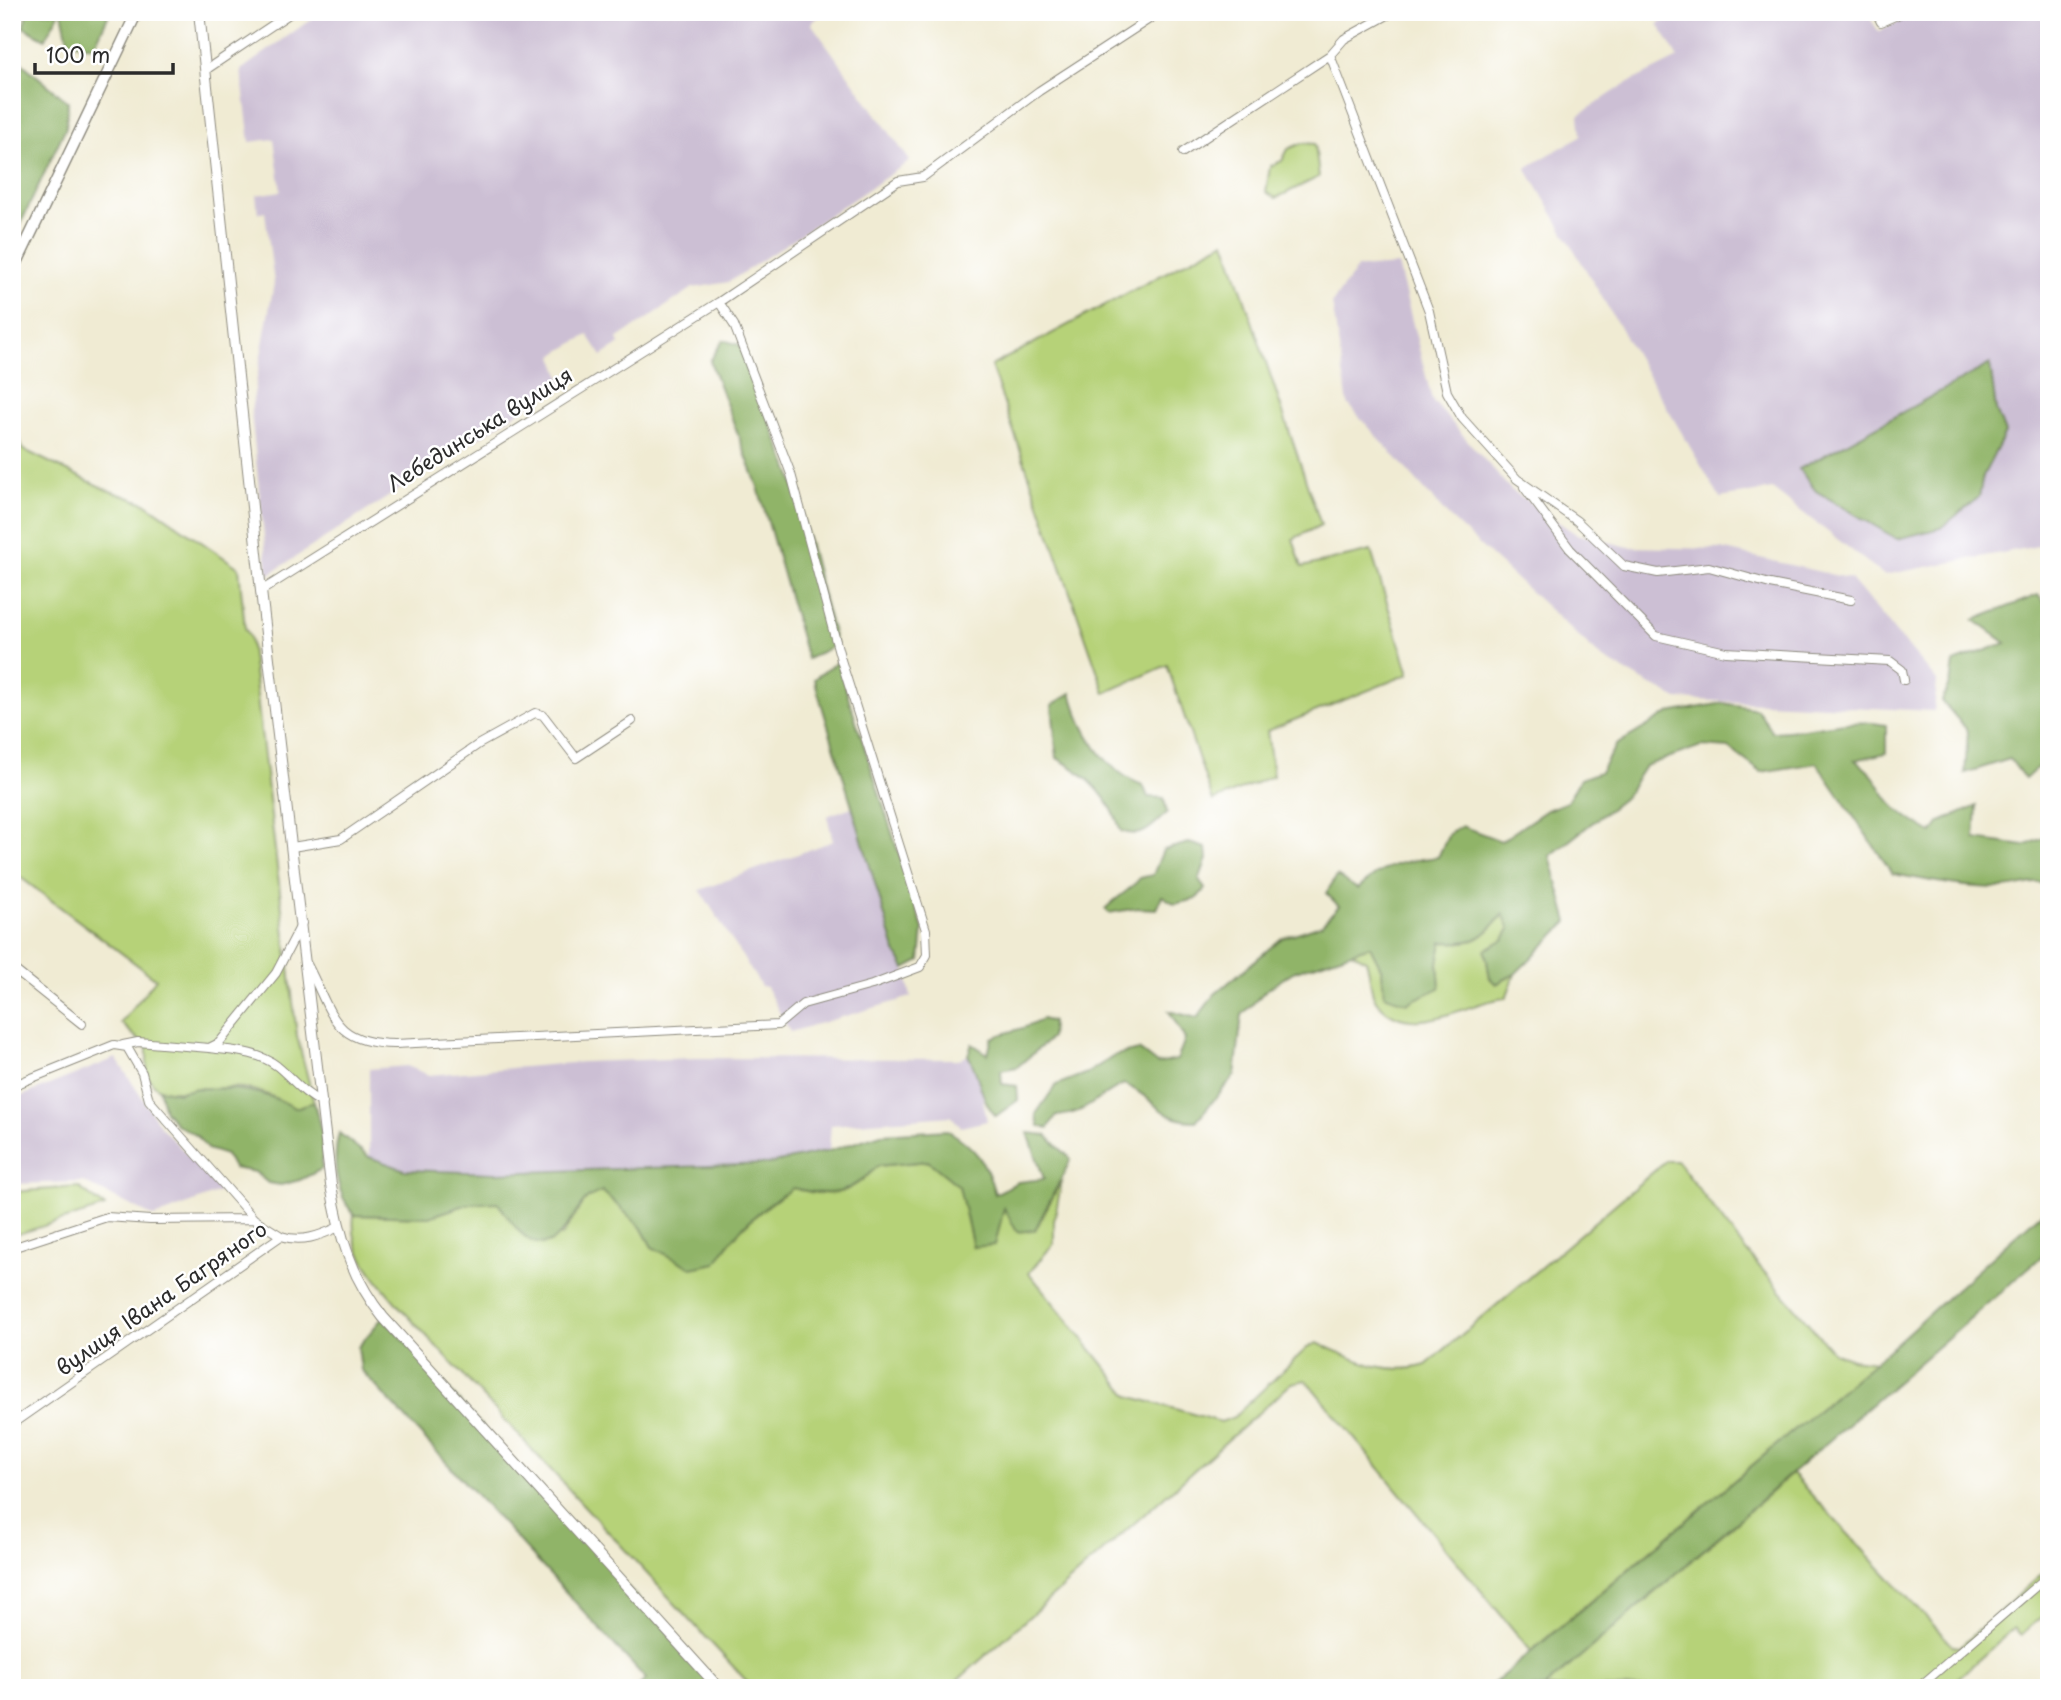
<svg xmlns="http://www.w3.org/2000/svg" width="2061" height="1700" font-family="'Playpen Sans',sans-serif">
<rect width="100%" height="100%" fill="#fff"/>
<filter id="ink" filterUnits="userSpaceOnUse"><feTurbulence type="fractalNoise" baseFrequency=".0143" numOctaves="2"/><feDisplacementMap in="SourceGraphic" scale="14" xChannelSelector="R" yChannelSelector="G"/><feConvolveMatrix kernelMatrix="1 2 1 2 8 2 1 2 1" color-interpolation-filters="sRGB"/></filter>
<filter id="wash" filterUnits="userSpaceOnUse"><feTurbulence type="fractalNoise" baseFrequency=".00686" numOctaves="4" result="noise"/><feDisplacementMap in="SourceGraphic" scale="28" xChannelSelector="R" yChannelSelector="G"/><feGaussianBlur stdDeviation="1.57" result="paint"/><feColorMatrix in="noise" values="0 0 0 0 0 0 0 0 0 0 0 0 0 0 0 0 0 1.4 0 .05"/><feComposite in="paint" operator="in"/></filter>
<g filter="url(#wash)">
<rect width="100%" height="100%" fill="#f0ebd3"/>
<!-- industrial -->
<path fill="#ccbfd4" d="M321 12H825L811 23 910 161 729 282 693 288 617 339 620 344 602 356 588 335 560 351 553 356 563 383 268 575 251 411 274 283 265 212 258 213 256 195 281 191 274 139 250 142 241 70Z
M1680 12H1866L1879 32 1915 12H2049V544L1884 575 1772 489 1720 498 1526 168 1581 136 1579 115 1624 85 1678 58 1658 24Z
M1398 265 1432 400 1511 490 1576 534 1629 547 1721 549 1851 579 1937 681 1934 711 1677 699 1603 659 1448 516 1348 404 1332 303 1357 268Z
M852 807 895 950 905 969 911 997 790 1032 766 987 761 986 700 890 833 841 827 816Z
M968 1055 978 1073 987 1121 961 1127 951 1116 831 1125 829 1151 769 1164 495 1173 405 1170 369 1157V1069L407 1066 429 1075 583 1062 696 1058 961 1059Z
M116 1058 161 1127 222 1191 154 1217 83 1182 12 1184V1100Z"/>
<!-- green -->
<path fill="#b6d278" stroke="#707e52" stroke-width="2" d="M1302 143 1315 144 1319 177 1276 198 1266 192 1270 166 1282 161 1288 149Z
M1225 241 1321 525 1293 539 1302 567 1371 551 1409 674 1267 731 1273 776 1213 801 1167 665 1105 693 991 366Z
M12 426 18 431 22 449 107 490 145 503 239 568 245 628 250 638 297 1036 314 1102 295 1108C279 1099 263 1091 244 1088 224 1085 171 1096 158 1088 154 1086 150 1080 147 1076V1048L121 1023 156 979 12 871Z
M1503 914 1510 929 1504 939 1485 950 1490 978 1496 984 1515 974 1506 998C1466 1001 1412 1044 1377 1002 1369 993 1371 972 1366 960L1350 951 1370 946 1382 970 1384 995 1440 988 1438 963 1442 942C1475 944 1483 940 1503 914Z
M928 1161 959 1186 973 1247 1004 1207 1035 1230 1062 1180 1054 1221V1243L1029 1273 1129 1396 1221 1422 1234 1417 1307 1348 1317 1343C1355 1359 1385 1377 1426 1365L1666 1161H1677L1747 1252 1833 1352 1852 1359 1875 1362 1531 1651 1306 1380 1292 1383 949 1688H753L397 1304C375 1278 349 1251 354 1215L429 1217 468 1204 497 1201 520 1232 562 1236 586 1199 602 1190 641 1227 652 1247 716 1263C735 1230 761 1209 793 1188 832 1199 850 1195 877 1166Z
M78 1187 105 1207 12 1236V1192Z
M1792 1474 1953 1646 1960 1647 2049 1568V1610L2021 1635 2014 1628 1947 1688H1544Z"/>
<!-- forest -->
<path fill="#90b468" stroke="#5e704a" stroke-width="2" d="M28 12H60L45 39 23 27Z
M62 12H110L94 47 68 41Z
M12 55 68 102 66 127 12 242Z
M723 340 740 345 791 474 836 645 807 659 758 487 710 361Z
M1990 364 1996 410 2005 433 1983 476 1979 497 1941 528 1897 539 1816 491 1799 469Z
M2038 595 2049 610V768L2039 766 2025 779 2010 759 1965 773 1968 731 1942 701 1952 677 1954 662 2006 643 1974 620Z
M837 662 923 929 920 961 905 969 895 950 814 679Z
M1071 693C1081 730 1105 772 1143 785L1148 797 1164 798 1167 813C1151 826 1144 840 1121 831 1111 798 1088 775 1057 758L1052 705Z
M1723 703 1757 709 1772 732C1812 731 1846 717 1886 725V753L1855 760C1877 777 1873 777 1887 798 1898 813 1916 824 1932 833L1940 822 1977 806 1975 839 2024 846 2049 836V884C2032 880 2018 888 2001 888 1963 888 1930 881 1893 874L1817 763 1761 772 1729 748 1701 746 1645 766 1625 797 1550 856 1568 922 1515 974 1496 984 1490 978 1485 950 1504 939 1510 929 1503 914C1481 940 1476 944 1442 942L1438 963 1440 988 1407 1003 1384 995 1382 970 1370 946 1293 972 1266 990 1242 1015 1235 1075 1196 1121C1158 1121 1156 1097 1124 1084 1096 1096 1089 1114 1056 1116L1048 1128 1039 1126 1036 1114 1056 1085 1087 1073 1116 1055 1139 1050 1157 1064 1177 1060 1185 1039 1169 1011 1197 1018 1215 994 1282 938 1321 925 1339 906 1326 893 1337 876 1358 889C1384 864 1403 861 1438 857L1449 834 1462 826 1501 841 1547 810 1567 802 1580 779 1600 772 1616 745 1669 713Z
M1189 843 1206 848 1207 859 1199 880 1205 889 1196 899 1175 904 1162 896 1156 909 1138 908 1109 913 1105 909C1116 897 1130 891 1140 878L1153 875 1163 850Z
M1042 1019 1052 1022 1051 1038 1017 1067 1001 1070 1002 1084 1017 1086 1018 1100 996 1116C980 1100 980 1075 968 1055L972 1044 988 1054 992 1038C1010 1030 1029 1029 1042 1019Z
M196 1088C233 1088 262 1089 295 1108L314 1102 322 1134V1169L300 1180 281 1185 268 1183 255 1172 233 1168 226 1155 207 1149 197 1136 176 1124 165 1111 159 1089 178 1093Z
M947 1130C976 1147 986 1162 995 1194L1018 1182 1044 1179 1028 1133 1046 1135 1071 1159 1035 1230 1017 1232 1004 1208 995 1245 973 1247 959 1186 928 1161 878 1166C848 1195 833 1198 793 1188 760 1209 735 1230 716 1263L692 1268 652 1247 641 1227 602 1191C596 1194 588 1196 584 1202 568 1221 552 1265 520 1232 511 1223 505 1211 497 1202L468 1204 429 1217 354 1215C335 1192 332 1161 339 1133L369 1157 405 1170 495 1173 769 1164 829 1151 881 1134Z
M2049 1206V1250L1544 1688H1488L1875 1362Z
M383 1317 719 1688H637L646 1679 361 1370 358 1347Z"/>
</g>
<g filter="url(#ink)">
<g fill="none" stroke-linecap="round" stroke-linejoin="round">
<!-- minor casing -->
<g stroke="#8e8b7f" stroke-width="10">
<path id="minor" d="M1876 12 1881 22 1904 12
M1330 55 1429 311 1447 392 1462 418 1517 479 1577 521 1624 566 1658 573 1709 567 1770 584 1851 600
M207 69 292 12
M1183 152 1330 55 1344 39 1393 12
M1524 487 1570 549 1656 636 1726 652 1890 661 1902 670 1904 680
M261 591 719 302 898 181 923 177 1039 91 1160 12
M292 847 341 839 479 744 535 713 543 715 576 758 632 721
M307 964C333 1013 331 1043 395 1044L778 1025 803 1004 872 985 920 967 927 955 926 930 841 660 791 474 734 325 719 302
M12 968 82 1024
M123 1045 138 1042 209 1048 219 1043 276 973 302 923
M209 1048C233 1051 257 1051 277 1066 294 1080 303 1094 323 1103
M12 1086 114 1045 127 1047 142 1073 149 1100 254 1219
M12 1248 107 1217 150 1220 254 1219 281 1236
M12 1424 281 1236C302 1243 319 1236 339 1227
M1918 1688 2049 1575"/>
</g>
<!-- tertiary casing -->
<g stroke="#8e8b7f" stroke-width="12">
<path id="tertiary" d="M199 12 261 591 331 1185C339 1235 351 1277 383 1317L719 1688"/>
</g>
<!-- secondary casing -->
<g stroke="#8e8b7f" stroke-width="13">
<path id="secondary" d="M12 273 137 12"/>
</g>
<!-- minor -->
<use href="#minor" stroke="#fff" stroke-width="8"/>
<!-- tertiary -->
<use href="#tertiary" stroke="#fff" stroke-width="10"/>
<!-- secondary -->
<use href="#secondary" stroke="#fff" stroke-width="10"/>
</g>
</g>
<g text-anchor="middle" stroke-width="5" stroke-linejoin="round" paint-order="stroke">
<!-- street labels -->
<g font-size="21" fill="#2b2b2b" stroke="#fff">
<text transform="translate(480 430) rotate(-32)" y="7">Лебединська вулиця</text>
<text transform="translate(162 1299) rotate(-35)" y="7">вулиця Івана Багряного</text>
</g>
</g>
<!-- margin -->
<rect width="2061" height="1700" fill="none" stroke="#fff" stroke-width="42"/>
<!-- scale -->
<path d="M35 63v10h138v-10" fill="none" stroke="#2b2b2b" stroke-width="3.5"/>
<text x="46" y="63" font-size="21" fill="#2b2b2b" stroke="#ffffff" stroke-width="5" paint-order="stroke">100 m</text>
</svg>
